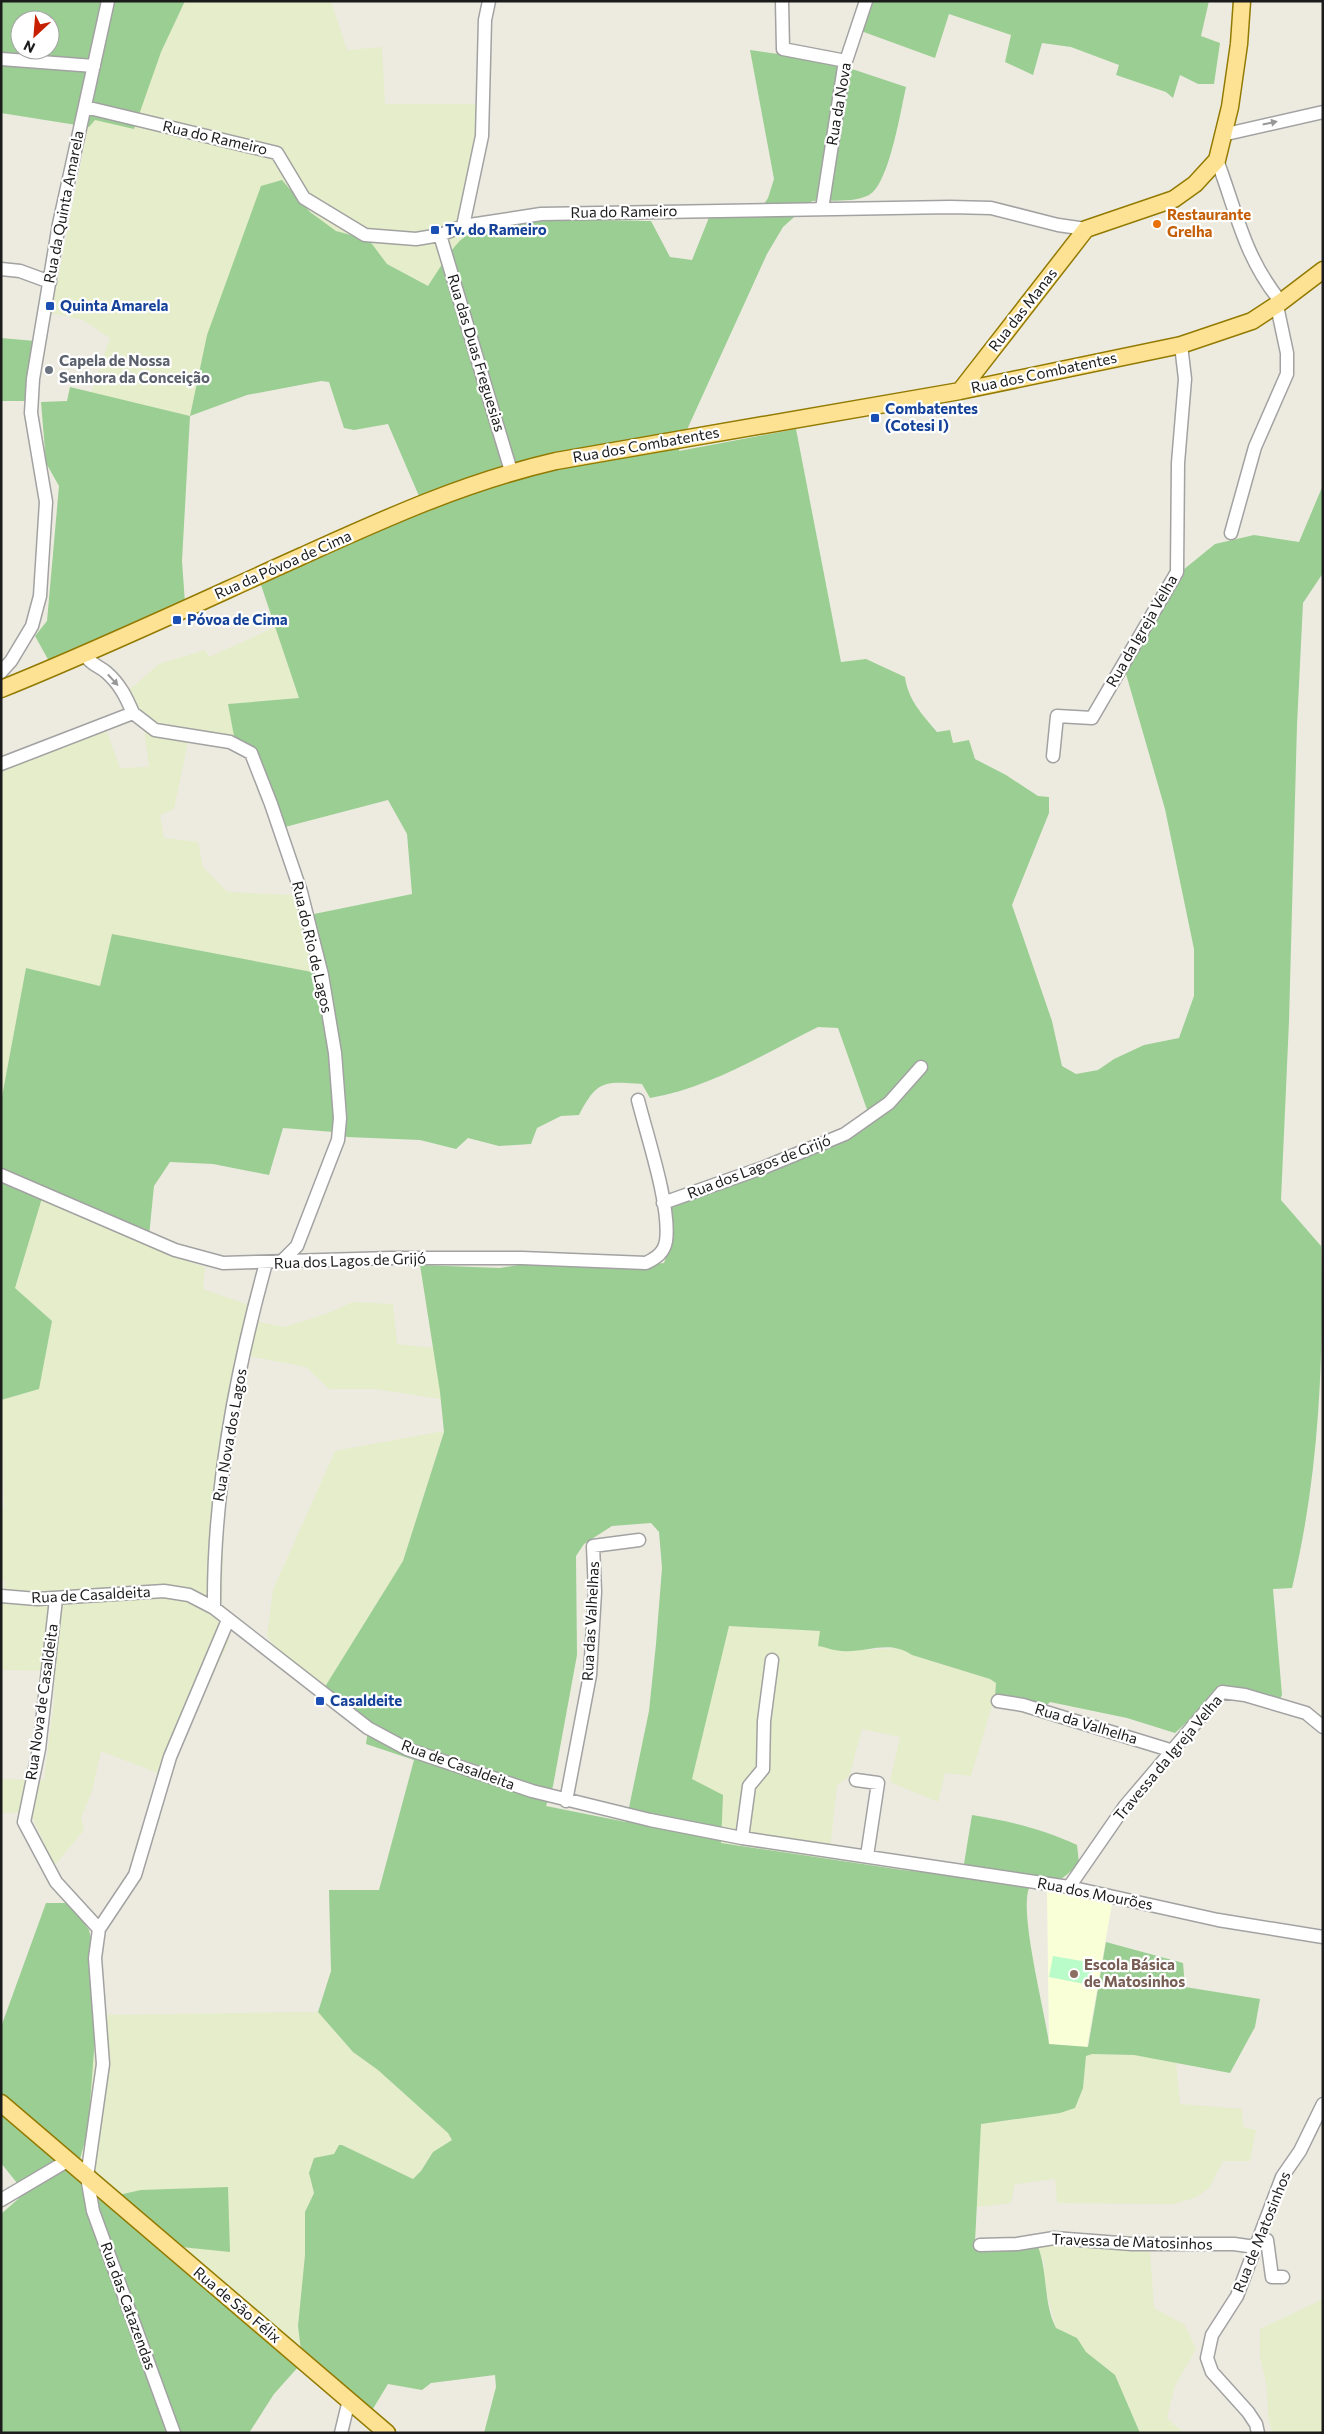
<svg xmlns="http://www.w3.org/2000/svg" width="1324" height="2434" font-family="Commissioner,sans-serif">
<rect width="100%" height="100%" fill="#edebe0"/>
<!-- education -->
<path fill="#f9ffd7" d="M1047 1890 1112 1904 1087 2047 1049 2044Z"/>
<!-- farmland -->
<path fill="#e5edca" d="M185 1H331L347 50 382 47 385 104H481V124L460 212 470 235 462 239 428 286 387 264 369 240 336 231 310 212 282 180 207 335 190 416 91 393 110 338 83 320 51 313 88 127 161 52Z
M275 627 299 698 229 704 234 736 190 732 174 809 160 815 164 838 198 842 203 867 227 892 295 895 300 913 314 914 316 959 312 972 112 934 100 987 26 968 1 1102V772L48 753 105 727 120 768 149 767 144 728 127 692 159 664 205 650 209 657Z
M42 1198 149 1236 156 1250 205 1267 203 1289 249 1305 246 1319 284 1327 326 1314 353 1302 393 1304 397 1344 434 1348 441 1399 375 1389H329L306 1367 249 1356 243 1385 224 1509 222 1608 229 1642 187 1723 170 1778 101 1751 92 1791 81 1818 84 1830 54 1866 30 1812 1 1813V1779L44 1780 54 1701 55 1671 1 1670V1612L5 1581 1 1579V1510L4 1507 1 1400 39 1388 50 1332 52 1321 15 1288Z
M444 1431 403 1561 323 1690 289 1666 267 1636 273 1590 335 1451Z
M728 1626 820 1631 864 1650 902 1648 912 1655 990 1679 996 1683 995 1696 971 1776 945 1773 938 1802 890 1782 900 1737 862 1729 849 1777 837 1785 829 1859 721 1843 723 1795 692 1779Z
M318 2012 353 2052 378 2070 448 2133 452 2140 433 2152 421 2171 413 2179 342 2145H339L334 2154 314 2158 309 2173 314 2193 305 2212V2255L298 2326 301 2351 81 2180 80 2159 88 2131 97 2015Z
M1092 2054 1134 2055 1176 2062 1180 2104 1242 2109 1243 2127 1256 2130 1250 2161H1223L1209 2188 1197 2197 1174 2204 1057 2203 1055 2179 1015 2184 1011 2203 977 2207 981 2124 1060 2113 1075 2108 1083 2088 1086 2056Z
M1063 2239 1150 2249 1154 2308 1185 2325 1196 2349 1175 2386 1167 2418 1184 2433H1140L1115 2375 1086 2352 1077 2338 1056 2328 1044 2283V2263L1038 2247Z
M1323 2299V2433H1272L1268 2416 1267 2387 1260 2357V2329Z"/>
<!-- forest -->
<path fill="#9bce93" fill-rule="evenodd" d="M1 1H185L161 52 134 129 95 120 89 127 1 113ZM20 20H50V50H20Z
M874 1H1209L1201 36 1220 43 1214 84H1198L1180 75 1173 98 1166 92 1116 75 1119 65 1071 47 1042 43 1033 75 1005 62 1011 35 949 14 935 58 861 31Z
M750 50 828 61 906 87C901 109 889 185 869 195 853 203 829 200 812 201L783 227 767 254 680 445 679 451 796 429 841 662 866 659 905 677C908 700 922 714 937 732L950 730 953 743 969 740 975 759 1006 775 1038 796 1049 797V813L1012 905 1052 1021 1062 1066 1076 1074 1098 1070 1114 1059 1144 1045 1179 1038 1194 996V949L1165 809 1124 667 1172 579 1215 544 1254 535 1299 542 1323 485V573L1303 603 1297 725 1289 1021 1281 1200 1321 1246C1324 1360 1319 1476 1292 1588L1273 1589 1282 1695 1279 1701 1219 1685 1186 1723 1175 1733 1127 1718 1050 1702 1045 1707 995 1696 996 1683 990 1679 912 1655C889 1639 867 1653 842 1651 834 1651 826 1647 818 1646L820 1631 729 1626 692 1779 723 1795 721 1843 903 1870 962 1876 972 1815C1009 1821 1043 1829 1077 1845L1079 1863C1061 1882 1054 1885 1029 1888 1019 1914 1045 2011 1049 2044L1088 2047 1106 1942 1183 1963 1185 1987 1260 1999 1255 2027 1230 2073 1134 2055 1092 2054 1086 2056 1083 2088 1075 2108 1060 2113 981 2124 975 2242 982 2252 1038 2247C1048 2272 1043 2303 1056 2328L1077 2338 1086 2352 1115 2375 1140 2433H484L496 2387 495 2375 431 2383 422 2390 388 2384 371 2412 299 2366 274 2394 249 2433H1V2214L25 2193 1 2163V2027L46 1903H70L89 1930 94 1951 97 2011 88 2131 80 2159 81 2180 105 2198 141 2190 228 2187 230 2252 162 2245 301 2351 298 2326 305 2255V2212L314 2193 309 2173 314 2158 334 2154 339 2145H342L413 2179 421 2171 433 2152 452 2140 448 2133 378 2070 353 2052 318 2012 331 1971 329 1890H379L414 1760 366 1744 369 1723 323 1690 403 1561 444 1432 440 1392 420 1265 500 1268 530 1263 633 1266 664 1263 668 1251 669 1206 870 1118 838 1028 818 1027C764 1054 709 1088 650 1098L642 1084C604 1081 597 1080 579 1115L561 1116 537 1128 531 1144 499 1146 468 1138 456 1149 420 1140 347 1137 334 1132 283 1128 269 1175 213 1164 170 1162 154 1186 149 1236 42 1198 15 1288 52 1321 39 1389 1 1400V1102L26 968 100 986 112 934 312 972 316 959 314 914 412 894 407 834 388 800 285 827 244 745 234 736 228 704 299 698 261 585 425 510 388 424 354 430 344 428 329 382 321 381 247 395 190 416 182 561 185 603 50 663 35 636 47 621 59 486 46 463 41 402 67 401 70 387 190 416 207 335 261 186 282 180 310 212 336 231 369 240 387 264 428 286C436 274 452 247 462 239 491 215 611 220 651 221L670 257 692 260 712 210H760L768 198 774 179ZM651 1523 659 1532 662 1568 656 1644 649 1711 626 1822 546 1806 553 1786 577 1655 576 1556 584 1544 612 1526Z
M1 338 35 341 25 401H1Z"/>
<!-- park -->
<path fill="#bafbca" d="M1053 1956 1093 1963 1090 1985 1049 1977Z"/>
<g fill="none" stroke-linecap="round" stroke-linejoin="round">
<!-- minor casing -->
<g stroke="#a2a2a2" stroke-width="15">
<path id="minor" d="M782 1 783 49 846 61
M1 59 94 66
M85 107 277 153 304 198 365 235 416 239 440 235 463 226 541 214 950 207 991 208 1058 225 1086 229
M1222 135 1323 112
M1217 160C1237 213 1244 257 1281 302
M822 209 844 67 866 1
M463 226 482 136 485 20 489 1
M440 235 511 471
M1 269 20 271 50 282
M1231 533 1255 447 1287 374V353L1277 306
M85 655C90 664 99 666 106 672 120 684 126 697 133 713
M1 672 11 661 32 626 40 596 46 502 31 413 33 379 59 224 108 1
M1053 756 1057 716 1092 718 1177 572 1178 463 1185 379 1181 345
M1 764 133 713 155 730 230 742 251 753 271 804 301 892 322 975 335 1053 340 1118 338 1140 297 1246 282 1261
M1 1175 175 1250 223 1263 391 1258H522L646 1263C656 1258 664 1253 666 1241 671 1207 647 1136 638 1100
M663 1203 765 1167 845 1134 889 1103 921 1067
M1 1596 37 1599 164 1591 189 1595 214 1608 368 1728 407 1749 532 1791 650 1820 742 1838 1069 1887 1218 1920 1323 1937
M56 1599 39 1749 24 1822 56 1882 99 1929
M214 1608C213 1492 235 1375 266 1263
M998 1701 1023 1705 1173 1751
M856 1780 878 1783 867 1856
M566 1801 590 1675 595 1592 593 1546 639 1540
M742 1838 749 1786 763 1769 764 1721 772 1660
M1069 1887 1125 1806 1222 1692 1245 1695 1306 1713 1323 1727
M1 2200 67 2161
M1267 2240 1272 2277H1283
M980 2245 1017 2244 1054 2238 1132 2244H1234L1255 2247
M174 2433 93 2211 87 2177 103 2064 95 1958 99 1929 135 1875 170 1757 228 1620
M341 2433 349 2400
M1258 2433 1256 2424 1248 2412 1212 2372 1207 2358 1212 2335 1237 2296 1282 2177 1300 2151 1323 2104"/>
</g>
<!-- major casing -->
<g stroke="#927a00" stroke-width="19">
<path id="major" d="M960 391 1086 229 1174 199 1195 184 1217 160 1230 107 1239 44 1242 1
M1 689C103 648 202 601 302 556 386 518 465 482 556 461L960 391 1181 345 1252 321 1281 302 1323 270
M1 2103 387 2433"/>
</g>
<!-- minor -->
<use href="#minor" stroke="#fff" stroke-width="12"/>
<!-- major -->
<use href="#major" stroke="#fee294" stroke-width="16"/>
</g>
<!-- one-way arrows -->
<defs><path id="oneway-solid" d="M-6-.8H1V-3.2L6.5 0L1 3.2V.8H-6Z" transform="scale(1.25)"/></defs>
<g fill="#989898">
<use href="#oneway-solid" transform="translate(1270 123) rotate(-12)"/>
<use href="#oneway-solid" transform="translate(113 680) rotate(47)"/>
</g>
<!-- markers -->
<circle fill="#e8710a" stroke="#fff" stroke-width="2" cx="1157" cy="224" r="5"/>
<g fill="#1a4fb4" stroke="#fff" stroke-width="2">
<rect x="430" y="225" width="10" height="10" rx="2.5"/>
<rect x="45" y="301" width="10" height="10" rx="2.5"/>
<rect x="870" y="413" width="10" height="10" rx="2.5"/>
<rect x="172" y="615" width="10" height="10" rx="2.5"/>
<rect x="315" y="1696" width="10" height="10" rx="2.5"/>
</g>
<circle fill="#6b7280" stroke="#fff" stroke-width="2" cx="49" cy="370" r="5"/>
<circle fill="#8d6e63" stroke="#fff" stroke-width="2" cx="1074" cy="1974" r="5"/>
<g text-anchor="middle" stroke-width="4.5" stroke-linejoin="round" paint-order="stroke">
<!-- street labels -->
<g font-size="15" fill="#1b1b1b" stroke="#fff">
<text transform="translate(839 104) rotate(-80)" y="5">Rua da Nova</text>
<text transform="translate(215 138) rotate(13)" y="5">Rua do Rameiro</text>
<text transform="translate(64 207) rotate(-79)" y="5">Rua da Quinta Amarela</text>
<text transform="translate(624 212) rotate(-1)" y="5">Rua do Rameiro</text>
<text transform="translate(1023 310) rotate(-52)" y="5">Rua das Manas</text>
<text transform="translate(476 353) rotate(73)" y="5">Rua das Duas Freguesias</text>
<text transform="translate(1044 373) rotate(-12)" y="5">Rua dos Combatentes</text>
<text transform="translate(646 445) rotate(-10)" y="5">Rua dos Combatentes</text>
<text transform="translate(283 565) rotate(-24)" y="5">Rua da Póvoa de Cima</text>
<text transform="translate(1142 631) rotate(-60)" y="5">Rua da Igreja Velha</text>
<text transform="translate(312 947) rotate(77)" y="5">Rua do Rio de Lagos</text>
<text transform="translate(759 1167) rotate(-21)" y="5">Rua dos Lagos de Grijó</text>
<text transform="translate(350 1261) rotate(-2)" y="5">Rua dos Lagos de Grijó</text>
<text transform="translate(230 1435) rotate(-80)" y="5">Rua Nova dos Lagos</text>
<text transform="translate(91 1595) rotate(-3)" y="5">Rua de Casaldeita</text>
<text transform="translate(591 1621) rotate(-87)" y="5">Rua das Valhelhas</text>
<text transform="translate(42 1702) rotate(-82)" y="5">Rua Nova de Casaldeita</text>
<text transform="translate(1086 1724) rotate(17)" y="5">Rua da Valhelha</text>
<text transform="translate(1168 1758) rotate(-50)" y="5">Travessa da Igreja Velha</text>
<text transform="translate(458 1765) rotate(20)" y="5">Rua de Casaldeita</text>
<text transform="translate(1095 1894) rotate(11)" y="5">Rua dos Mourões</text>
<text transform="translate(1262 2232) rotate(-68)" y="5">Rua de Matosinhos</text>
<text transform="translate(1132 2242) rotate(2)" y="5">Travessa de Matosinhos</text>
<text transform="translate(237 2305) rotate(40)" y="5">Rua de São Félix</text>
<text transform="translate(128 2306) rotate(70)" y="5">Rua das Catazendas</text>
</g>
<!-- food labels -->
<g font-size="15" font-weight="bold" fill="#c56008" stroke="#fff" text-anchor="start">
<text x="1167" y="220">Restaurante<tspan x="1167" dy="17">Grelha</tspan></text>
</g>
<!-- transit labels -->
<g font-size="15" font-weight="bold" fill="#164399" stroke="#fff" text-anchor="start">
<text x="445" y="235">Tv. do Rameiro</text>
<text x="60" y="311">Quinta Amarela</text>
<text x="885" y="414">Combatentes<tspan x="885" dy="17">(Cotesi I)</tspan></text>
<text x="187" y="625">Póvoa de Cima</text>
<text x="330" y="1706">Casaldeite</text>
</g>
<!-- worship labels -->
<g font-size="15" font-weight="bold" fill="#5b616d" stroke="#fff" text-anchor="start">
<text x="59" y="366">Capela de Nossa<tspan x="59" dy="17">Senhora da Conceição</tspan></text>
</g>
<!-- education labels -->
<g font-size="15" font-weight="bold" fill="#785e54" stroke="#fff" text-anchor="start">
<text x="1084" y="1970">Escola Básica<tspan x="1084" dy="17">de Matosinhos</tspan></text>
</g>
</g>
<!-- border -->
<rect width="1324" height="2434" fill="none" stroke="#1b1b1b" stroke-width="5"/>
<!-- north arrow -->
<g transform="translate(35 35) rotate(206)"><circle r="24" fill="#ffffff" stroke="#a4a4a4"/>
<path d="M0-4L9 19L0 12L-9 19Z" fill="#c62000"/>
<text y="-8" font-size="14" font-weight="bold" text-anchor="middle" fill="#1b1b1b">N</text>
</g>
</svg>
